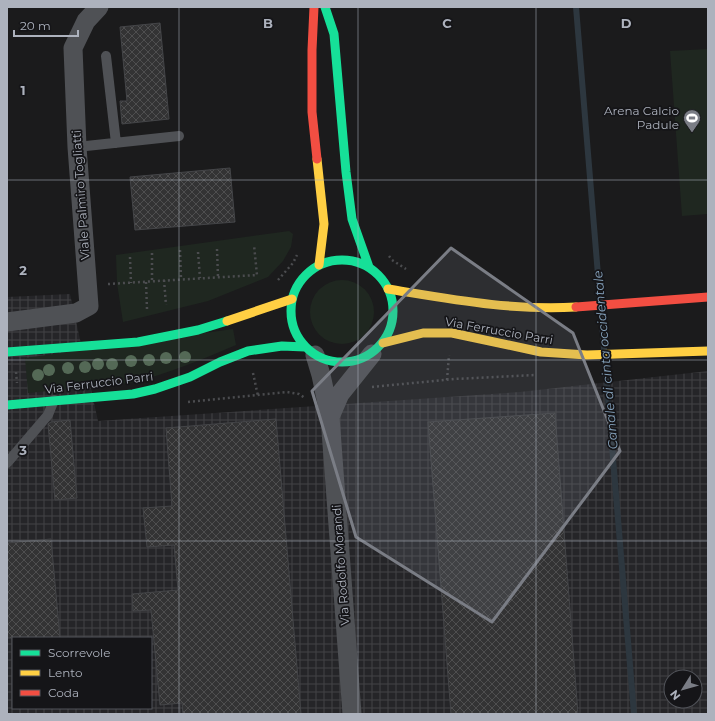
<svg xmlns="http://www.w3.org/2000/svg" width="715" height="721" font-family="Montserrat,sans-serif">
<defs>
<pattern id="industrial-grid" width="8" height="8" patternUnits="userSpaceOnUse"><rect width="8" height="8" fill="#252528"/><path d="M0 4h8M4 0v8" fill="none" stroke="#424245"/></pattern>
<pattern id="building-cross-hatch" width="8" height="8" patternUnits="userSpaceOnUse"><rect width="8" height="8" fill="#333334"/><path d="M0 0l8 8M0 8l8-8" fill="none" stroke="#4e4e4f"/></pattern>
</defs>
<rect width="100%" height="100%" fill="#1b1b1c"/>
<!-- industrial -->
<path fill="url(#industrial-grid)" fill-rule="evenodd" d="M70 294 98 421 520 392 708 371V714H7V297ZM13 638H151V708H13ZM671 677H695V701H671Z"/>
<!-- green -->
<path fill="#1f2720" d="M708 49V214L682 216 670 51Z
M289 231 293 234 291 247 283 261 268 277 208 301 123 322 117 283 116 255Z
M310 312a32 32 0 1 1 64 0a32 32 0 1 1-64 0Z
M233 329 236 345C201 360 167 374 130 383L28 393 25 358Z"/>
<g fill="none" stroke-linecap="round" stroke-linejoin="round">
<!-- stream -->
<path stroke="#2d373f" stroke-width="6" d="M576 7 634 714"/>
</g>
<!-- building -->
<path fill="url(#building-cross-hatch)" stroke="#444548" d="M160 23 169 119 122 124 120 101H127L120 27Z
M230 168 235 222 135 230 130 177Z
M555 413 578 714H451L428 422Z
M276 419 301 714H183L182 703 160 705 151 610 133 611 132 594 178 590 174 545 147 547 143 508 172 506 166 428Z
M70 420 77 498 55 500 48 424 51 422Z
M51 539 60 638H7V543Z"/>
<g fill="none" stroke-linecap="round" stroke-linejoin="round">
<!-- path -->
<path stroke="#4b4c4f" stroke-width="2.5" stroke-dasharray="2 3" stroke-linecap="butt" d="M217 249 218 277
M180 250 181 279
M198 252 200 278
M152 253V281
M389 256 392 260 406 269
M130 257 131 283
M164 280 166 305
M278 280 293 263 297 255
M146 282 147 309
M108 284 257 275 254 245
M16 372 17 383
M253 373 258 396
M447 380 449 355
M372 387 454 379 536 375
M188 402 287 392 299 394 305 398"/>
<!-- lane -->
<path stroke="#4f5155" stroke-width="10" d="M106 56 116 143
M77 147 179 136
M7 463 48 415 54 400"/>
<!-- street -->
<path stroke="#4f5155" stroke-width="19" d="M7 322 76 313 89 306 77 147 73 48 86 21 99 7
M315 355 321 375 330 417 352 714
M330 417 340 394 372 354"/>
<!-- fast -->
<path stroke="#16e098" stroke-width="9" d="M325 7 334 34 346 172 352 219 369 267
M291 311a51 51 0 1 1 102 0a51 51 0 1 1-102 0Z
M7 352 138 342 198 330 227 321
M7 405 133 394 155 389 190 377 220 362 248 351 282 346 305 347"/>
<!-- slow -->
<path stroke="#ffcf43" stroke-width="9" d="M317 159 324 224 319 265
M388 289C450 299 513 311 576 307
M227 321 292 299
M383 343 423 333H452L541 352 587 355 708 351"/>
<!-- jam -->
<path stroke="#f24e42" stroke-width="9" d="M314 7 312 50V112L317 159
M576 307 708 297"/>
</g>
<!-- trees -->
<g fill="#546956">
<circle cx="185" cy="357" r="6"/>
<circle cx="166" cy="358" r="6"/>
<circle cx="149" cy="360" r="6"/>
<circle cx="131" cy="361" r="6"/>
<circle cx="98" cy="364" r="6"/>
<circle cx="112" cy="364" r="6"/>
<circle cx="85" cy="367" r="6"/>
<circle cx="68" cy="368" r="6"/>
<circle cx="49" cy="370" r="6"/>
<circle cx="38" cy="375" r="6"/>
</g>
<!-- marked area -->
<path fill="#7a7d85" fill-opacity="0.2" stroke="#7a7d85" stroke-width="3" stroke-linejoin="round" d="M451 248 573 333 620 451 492 622 356 537 312 391Z"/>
<!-- grid -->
<path fill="none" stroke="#adb2bd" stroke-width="1" stroke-opacity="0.55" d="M179 7V714M358 7V714M536 7V714M7 180H708M7 360H708M7 541H708"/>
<!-- icons -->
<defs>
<g id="stadium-pin" transform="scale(0.9)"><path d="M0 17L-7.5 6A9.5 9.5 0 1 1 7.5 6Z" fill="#7a7d85" stroke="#151518"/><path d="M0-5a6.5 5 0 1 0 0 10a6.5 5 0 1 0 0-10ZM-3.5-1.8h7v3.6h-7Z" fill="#fff"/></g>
</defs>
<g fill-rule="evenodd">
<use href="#stadium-pin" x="692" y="118"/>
</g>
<g text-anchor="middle" stroke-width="3.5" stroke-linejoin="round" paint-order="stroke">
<!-- poi labels -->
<g font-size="12" fill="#adb2bd" stroke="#151518" text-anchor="end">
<text x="679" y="115">Arena Calcio<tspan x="679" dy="14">Padule</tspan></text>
</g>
<!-- street labels -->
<g font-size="12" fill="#adb2bd" stroke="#151518">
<text transform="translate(81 195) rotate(-94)" y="4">Viale Palmiro Togliatti</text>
<text transform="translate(499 331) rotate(10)" y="4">Via Ferruccio Parri</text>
<text transform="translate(99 383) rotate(-7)" y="4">Via Ferruccio Parri</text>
<text transform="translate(341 565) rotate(-94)" y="4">Via Rodolfo Morandi</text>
</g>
<!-- water labels -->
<g font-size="13" font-style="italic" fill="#839fb8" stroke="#151518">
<text transform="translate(605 360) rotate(-95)" y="5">Canale di cinta occidentale</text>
</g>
</g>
<g font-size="13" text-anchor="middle" font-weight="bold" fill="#adb2bd" stroke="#151518" stroke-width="3.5" stroke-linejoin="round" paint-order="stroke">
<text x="268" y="28">B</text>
<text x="447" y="28">C</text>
<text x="626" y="28">D</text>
<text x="23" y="95">1</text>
<text x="23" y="275">2</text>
<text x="23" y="455">3</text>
</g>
<!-- border -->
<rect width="715" height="721" fill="none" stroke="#adb2bd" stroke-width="16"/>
<!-- legend -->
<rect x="12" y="637" width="140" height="72" fill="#151518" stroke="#52545a"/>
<rect x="20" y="650" width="20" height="6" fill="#16e098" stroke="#52545a"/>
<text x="48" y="657" font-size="12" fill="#adb2bd">Scorrevole</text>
<rect x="20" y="670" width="20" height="6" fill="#ffcf43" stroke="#52545a"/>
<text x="48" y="677" font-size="12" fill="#adb2bd">Lento</text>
<rect x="20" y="690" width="20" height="6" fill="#f24e42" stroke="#52545a"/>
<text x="48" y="697" font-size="12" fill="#adb2bd">Coda</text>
<!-- north arrow -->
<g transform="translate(683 689) rotate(233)"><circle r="19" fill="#151518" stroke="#52545a"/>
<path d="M0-3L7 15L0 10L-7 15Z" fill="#7a7d85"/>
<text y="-6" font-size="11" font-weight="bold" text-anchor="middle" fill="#adb2bd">N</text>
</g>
<!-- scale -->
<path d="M14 30v6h64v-6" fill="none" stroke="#adb2bd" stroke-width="2"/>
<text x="20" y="30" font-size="12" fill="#adb2bd" stroke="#151518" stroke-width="3" paint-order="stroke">20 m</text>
</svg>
